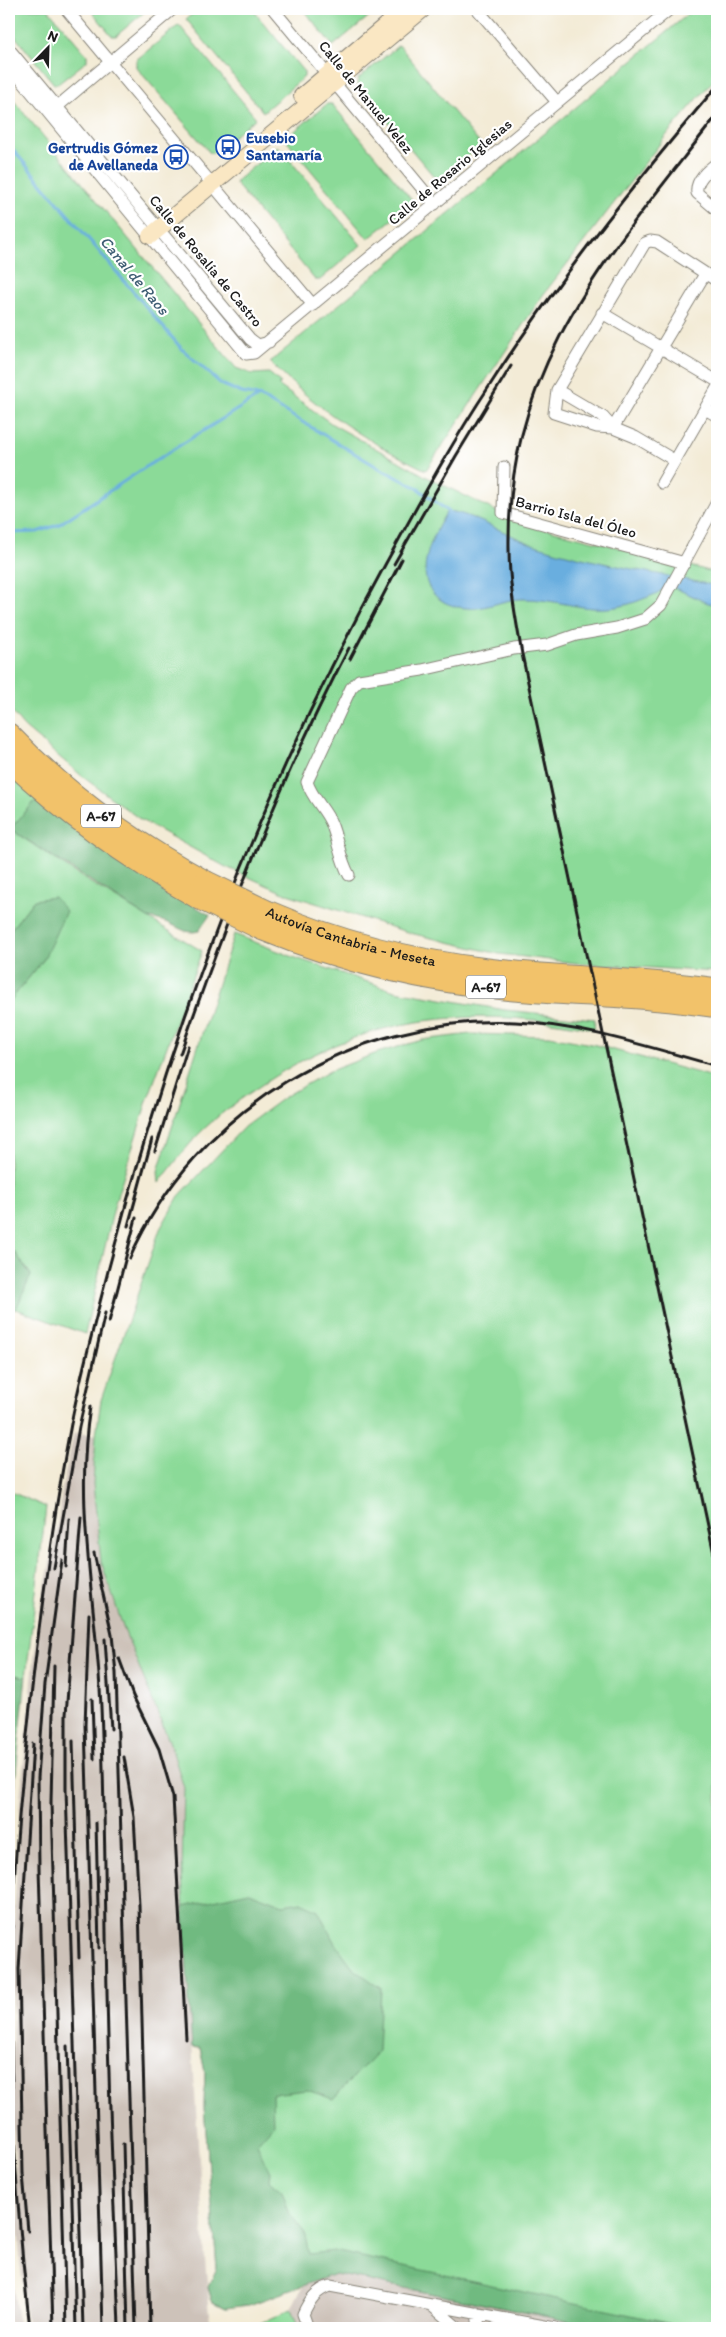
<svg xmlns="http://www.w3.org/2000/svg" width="726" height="2337" font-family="Itim,sans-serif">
<rect width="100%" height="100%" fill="#fff"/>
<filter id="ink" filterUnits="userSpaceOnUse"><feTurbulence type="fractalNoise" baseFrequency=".02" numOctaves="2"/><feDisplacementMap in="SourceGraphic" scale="10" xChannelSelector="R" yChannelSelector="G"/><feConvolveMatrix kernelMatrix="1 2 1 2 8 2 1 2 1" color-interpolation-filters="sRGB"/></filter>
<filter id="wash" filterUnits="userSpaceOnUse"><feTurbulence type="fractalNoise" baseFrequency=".0096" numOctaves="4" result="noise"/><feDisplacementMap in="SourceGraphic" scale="20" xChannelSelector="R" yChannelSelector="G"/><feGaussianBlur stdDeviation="1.12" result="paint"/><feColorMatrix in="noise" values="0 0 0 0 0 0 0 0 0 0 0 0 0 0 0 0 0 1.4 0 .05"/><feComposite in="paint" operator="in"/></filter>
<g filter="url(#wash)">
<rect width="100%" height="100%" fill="#f3ebd6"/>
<!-- industrial -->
<path fill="#cdc2b9" d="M74 1433 96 1435 93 1484 101 1561 123 1627 171 1746 184 1788 182 1875 205 2260 210 2314 207 2328H27L20 2260 12 2109 13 1944 20 1800 39 1612 54 1546 63 1484Z
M9 2239V2257L19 2328H9Z
M335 2274 603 2328H299L291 2309 303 2285Z"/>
<!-- green -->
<path fill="#8bda98" stroke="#547b5a" d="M9 9H48L87 55V61L58 84H54L9 29Z
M90 9H148L116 36H112Z
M199 9H252L304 72V77L263 112 186 19Z
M303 9H378L333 46Z
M694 9H717V76L669 132 543 295 426 470C369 443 315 408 270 362Z
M179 25 256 118 213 153H210L136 67V60Z
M399 45 481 145 440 179H436L357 85 358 79Z
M9 95 236 368 252 374 269 373 281 383 278 385 332 424 427 477 516 521 717 573V972L576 963 499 954 410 933 284 893 224 866 141 820 83 777 24 727 9 709Z
M327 104H332L412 200 410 205 368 239 285 139Z
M278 146 361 245 320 280H315L236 184V181Z
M9 771 38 798 10 829 86 880 202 951 147 1101 115 1203 85 1334 16 1309 31 1275 14 1251 9 1252V1002L44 959 34 900 9 932Z
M234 934 296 958 395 991 505 1010 595 1019 594 1029C474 1006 370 1013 266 1082 242 1098 217 1115 197 1136 183 1151 171 1168 159 1183L158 1171Z
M470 1034 550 1036 596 1045 717 1078V2328H603L335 2274 305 2281 226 2308 212 2301 208 2288 217 2268 204 2107 205 2072 200 2048 192 2047 182 1875 184 1788 171 1746 123 1627 101 1561 93 1484 96 1435 101 1400 160 1229 179 1196 244 1127 286 1096 330 1071 377 1053 422 1040Z
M9 1491 46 1507 26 1677 9 1674Z
M291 2309 299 2328H251Z"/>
<!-- forest -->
<path fill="#70ba80" stroke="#466b4e" d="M38 798 77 832 135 871 210 915 199 931C185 935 178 926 165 922 160 920 154 919 148 918L10 829Z
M54 897 66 911 44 959 9 1002V932L34 900Z
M14 1251 31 1275 16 1309 9 1311V1252Z
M9 1674 26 1677 9 1838Z
M249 1892 283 1905 301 1902 318 1910 333 1940 354 1969 381 1988 378 2051 333 2099 307 2090 272 2094 273 2125 256 2144 270 2172 269 2181 282 2192 290 2214 304 2232 309 2254 334 2251 691 2328H603L335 2274 249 2305 226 2308 212 2301 208 2287 217 2268 204 2107 205 2072 200 2048 192 2047 183 1907Z"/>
<!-- water -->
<path fill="#69aedf" stroke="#42657e" d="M447 511C469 512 510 537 535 545 594 564 657 573 717 586V605L708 603 668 585C659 594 650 596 638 601 593 618 569 600 526 599 508 598 494 606 477 608 466 609 453 607 444 602 408 582 432 537 447 511Z"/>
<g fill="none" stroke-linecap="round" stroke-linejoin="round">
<!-- stream -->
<path stroke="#69aedf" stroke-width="3" d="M9 145 181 348 221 384 242 393 259 396 379 468 416 487 449 512
M9 533 37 532 58 525 158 459 259 396"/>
</g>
</g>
<g filter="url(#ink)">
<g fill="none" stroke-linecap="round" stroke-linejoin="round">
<!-- street casing -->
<g stroke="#888479" stroke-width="13">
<path id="street" d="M66 9 313 305
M273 9 435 204
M477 9 557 102
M9 49 250 339 258 345 269 342
M9 65 246 354 254 353 670 9
M52 111 173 9
M717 163C708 170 695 180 697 193L717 210
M602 313 717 381
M557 390 603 417 613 428 705 274
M705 409 717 416
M674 460 635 437 613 428 597 427 554 413 557 390 645 243 650 241 657 242 717 281
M504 467 503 513 685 563
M662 483 717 388
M349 875C340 859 338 840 331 823 325 809 312 798 307 782L351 688 359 680 422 670 514 649 547 645 576 635 617 628 645 619 661 605 717 502
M431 2305 458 2328
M477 2313 479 2328
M308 2328 303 2314C309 2301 316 2290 330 2286L555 2328
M495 2328 507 2319"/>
</g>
<!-- secondary casing -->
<g stroke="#888479" stroke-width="18">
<path id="secondary" d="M302 96 405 9
M150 236 423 9"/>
</g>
<!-- highway casing -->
<g stroke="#888479" stroke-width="23">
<g id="highway">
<path d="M9 734C66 794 133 842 205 881"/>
<path d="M9 760C66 815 129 859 198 898"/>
<path id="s1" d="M267 911C337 941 411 960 487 969 563 978 641 978 717 989"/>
<path d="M261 929C342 962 427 982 514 990 581 996 650 996 717 1007"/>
</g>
</g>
<!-- street -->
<use href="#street" stroke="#fff" stroke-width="11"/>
<!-- secondary -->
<use href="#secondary" stroke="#fae7c3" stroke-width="16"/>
<!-- highway -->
<use href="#highway" stroke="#f2c26a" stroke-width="21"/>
<!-- rail -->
<path stroke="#1c1c1c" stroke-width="3" d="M717 115C611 253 506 363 509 549 509 584 516 620 522 654L717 1568
M394 564 456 456 511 366
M350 659 402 559
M180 1054C228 916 281 778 349 648
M155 1151 188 1046
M128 1226 152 1139
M130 1258C195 1110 353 1014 515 1022 584 1025 651 1048 717 1066
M109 1322 136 1218
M90 1407C74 1506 97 1609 101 1707 106 1829 105 1951 109 2073 111 2158 116 2243 119 2328
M81 1517 66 1715V1789L83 2328
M94 1553 112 1635 116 1673 136 2328
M66 1567 69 1519
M54 1568 79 1427 105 1313
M89 1614 85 1725 103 2328
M105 1639 111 1729
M119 1658 133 1696 159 1749 173 1797 186 2039
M54 1666 51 1803 66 2328
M92 1699 94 1759
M73 1741 79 1958
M124 1757 134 1817 139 1905 150 2328
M96 1823 99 1948
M67 2046 76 2328
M123 2144 128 2328
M28 2231 23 2174 19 1969 33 1744
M30 2328C16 2208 9 2086 11 1966 12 1873 22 1780 32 1688 42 1600 54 1512 71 1424 81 1373 95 1322 108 1271 172 1024 263 787 386 563 419 503 452 442 490 385 557 280 636 181 717 86
M53 2328 39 1868 38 1777 45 1684 62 1560"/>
<!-- highway-bridge casing -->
<g stroke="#888479" stroke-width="23" stroke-linecap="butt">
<path id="highway-bridge" d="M205 881 267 911
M198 898 261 929"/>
</g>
<!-- highway-bridge -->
<use href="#highway-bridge" stroke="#f2c26a" stroke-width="21"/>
</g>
</g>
<!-- icons -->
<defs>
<g id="bus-ring" transform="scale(1.25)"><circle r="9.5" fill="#fff" stroke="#1a4fb4" stroke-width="1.5"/><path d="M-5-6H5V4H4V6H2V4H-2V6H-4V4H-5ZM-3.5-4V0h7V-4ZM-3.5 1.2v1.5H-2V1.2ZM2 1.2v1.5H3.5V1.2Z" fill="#1a4fb4"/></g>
</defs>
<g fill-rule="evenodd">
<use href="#bus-ring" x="228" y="147"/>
<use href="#bus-ring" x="176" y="157"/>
</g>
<g text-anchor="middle" stroke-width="4.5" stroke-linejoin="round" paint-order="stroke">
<!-- shield labels -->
<g fill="#fff" stroke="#606060" stroke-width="1">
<rect x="81" y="804.5" width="40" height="23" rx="4"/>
<rect x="466" y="975.5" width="40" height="23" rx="4"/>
</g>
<g font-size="14" font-weight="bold" fill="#1c1c1c">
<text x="101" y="821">A-67</text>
<text x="486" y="992">A-67</text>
</g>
<!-- street labels -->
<g font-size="15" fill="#1c1c1c" stroke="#fff">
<text transform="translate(366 97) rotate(51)" y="5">Calle de Manuel Velez</text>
<text transform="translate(450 172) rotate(-40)" y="5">Calle de Rosario Iglesias</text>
<text transform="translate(206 261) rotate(50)" y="5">Calle de Rosalía de Castro</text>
<text transform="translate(576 517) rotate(15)" y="5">Barrio Isla del Óleo</text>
<text dy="5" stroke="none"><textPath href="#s1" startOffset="88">Autovía Cantabria - Meseta</textPath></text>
</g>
<!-- transit labels -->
<g font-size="15" font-weight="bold" fill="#164399" stroke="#fff" text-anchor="start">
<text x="246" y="143">Eusebio<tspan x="246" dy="17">Santamaría</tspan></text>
<text x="158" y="153" text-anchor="end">Gertrudis Gómez<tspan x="158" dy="17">de Avellaneda</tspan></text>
</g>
<!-- water labels -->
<g font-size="16" font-style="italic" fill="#3f5e74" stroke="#fff">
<text transform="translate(135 275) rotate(50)" y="6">Canal de Raos</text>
</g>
</g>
<!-- margin -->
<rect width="726" height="2337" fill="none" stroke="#fff" stroke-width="30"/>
<!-- north arrow -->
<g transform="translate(48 48) rotate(23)" stroke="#ffffff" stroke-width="4" paint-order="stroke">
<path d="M0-4L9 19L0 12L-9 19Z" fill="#1c1c1c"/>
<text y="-8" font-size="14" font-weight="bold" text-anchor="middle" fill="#1c1c1c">N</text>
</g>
</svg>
